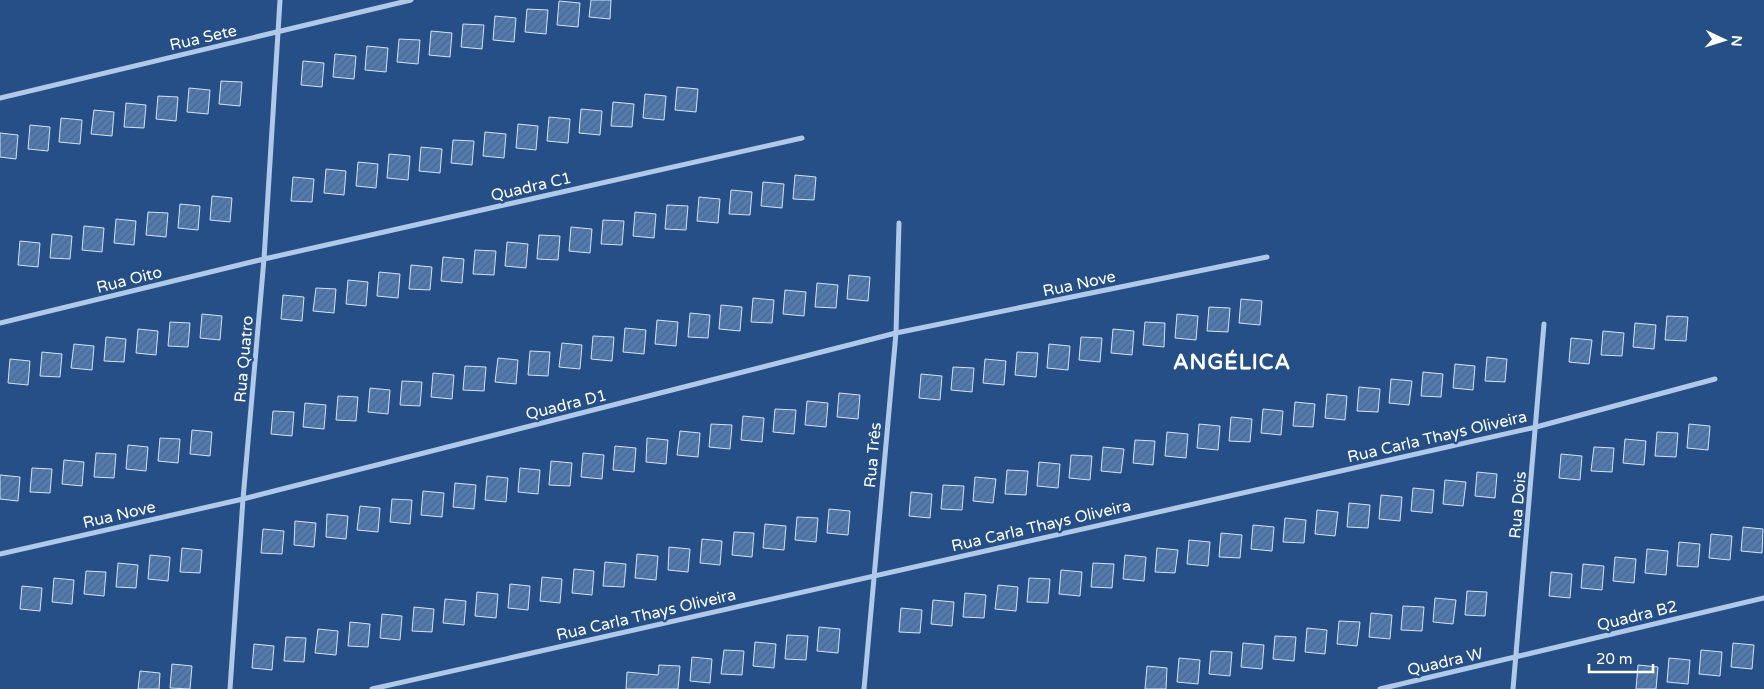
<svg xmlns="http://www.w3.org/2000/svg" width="1764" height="689" font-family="'Varela Round',sans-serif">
<defs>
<pattern id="building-hatch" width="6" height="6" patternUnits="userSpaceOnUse" patternTransform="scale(1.25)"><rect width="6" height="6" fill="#517bb0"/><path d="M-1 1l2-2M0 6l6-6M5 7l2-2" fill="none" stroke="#4f6683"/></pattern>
</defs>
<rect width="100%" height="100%" fill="#254f86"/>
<!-- building -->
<path fill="url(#building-hatch)" stroke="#d4e3f7" d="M591 0H611L610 19 589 17Z
M559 1 580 3 578 27 557 25Z
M527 9 548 10 546 34 525 32Z
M495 16 516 18 514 42 493 40Z
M463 24 484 25 482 49 461 47Z
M431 31 452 33 450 57 429 55Z
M399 39 420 40 418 64 397 62Z
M367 46 388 48 386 72 365 70Z
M335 54 356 56 354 79 333 77Z
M303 61 324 63 322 87 301 85Z
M221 81 242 82 240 106 219 104Z
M677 87 698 89 696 112 675 110Z
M189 88 210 90 208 114 187 112Z
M645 94 666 96 664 120 643 118Z
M158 96 178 97 176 121 156 119Z
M613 102 634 104 632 127 611 126Z
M126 103 146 105 144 128 124 127Z
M581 109 602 111 600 135 579 133Z
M94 110 114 112 112 136 91 134Z
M549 117 570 119 568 143 547 141Z
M61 118 82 120 80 144 59 142Z
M518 124 538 126 536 150 516 148Z
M30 125 50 127 48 151 28 149Z
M485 132 506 134 504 158 483 156Z
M0 133 18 135 16 159 0 157Z
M453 140 474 141 472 165 451 163Z
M421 147 442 149 440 173 419 171Z
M389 154 410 156 408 180 387 178Z
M358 162 378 164 376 188 356 186Z
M326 169 346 171 344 195 324 193Z
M795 175 816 177 814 200 793 199Z
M293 177 314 179 312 202 291 201Z
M763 182 784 184 782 208 761 206Z
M731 190 752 192 750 215 729 214Z
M212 196 232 198 230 222 210 220Z
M699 197 720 199 718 223 697 221Z
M180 204 200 206 198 230 178 228Z
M667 205 688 206 686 230 665 229Z
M148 212 168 213 166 237 146 235Z
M635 212 656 214 654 238 633 236Z
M116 219 136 221 134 245 114 243Z
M603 220 624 221 622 245 601 244Z
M84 226 104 228 102 252 82 250Z
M571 227 592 229 590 253 569 251Z
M52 234 72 236 70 259 50 258Z
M539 235 560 236 558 260 537 259Z
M20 241 40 243 38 267 18 265Z
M507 242 528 244 526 268 505 266Z
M475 250 496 251 494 275 473 274Z
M443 257 464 259 462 283 441 281Z
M411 265 432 267 430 290 409 289Z
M379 272 400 274 398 298 377 296Z
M849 275 870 277 868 301 847 299Z
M348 280 368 282 366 306 346 304Z
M817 283 838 285 836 308 815 307Z
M316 288 336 289 334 313 313 311Z
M785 290 806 292 804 316 783 314Z
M283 295 304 297 302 321 281 319Z
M753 298 774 300 772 323 751 322Z
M1241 299 1262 301 1260 325 1239 323Z
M721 305 742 307 740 331 719 329Z
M1209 307 1230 308 1228 332 1207 331Z
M690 313 710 315 708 338 688 337Z
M202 314 222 316 220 340 200 338Z
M1177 314 1198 316 1196 340 1175 338Z
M1667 316 1688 317 1686 341 1665 340Z
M657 320 678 322 676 346 655 344Z
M170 322 190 323 188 347 168 346Z
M1145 322 1165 323 1164 347 1143 345Z
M1635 323 1656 325 1654 349 1633 347Z
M625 328 646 330 644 354 623 352Z
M138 329 158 331 156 355 136 353Z
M1113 329 1134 331 1132 355 1111 353Z
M1603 331 1624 333 1622 356 1601 355Z
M593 336 614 337 612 361 591 359Z
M106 337 126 339 124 362 104 361Z
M1081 337 1102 338 1100 362 1079 360Z
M1571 338 1592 340 1589 364 1569 362Z
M562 343 582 345 580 369 559 367Z
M74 344 94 346 92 370 71 368Z
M1049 344 1070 346 1068 370 1047 368Z
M530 351 550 352 548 376 528 375Z
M42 352 62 354 60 377 40 376Z
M1017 352 1038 353 1036 377 1015 375Z
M1487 357 1507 359 1505 382 1485 381Z
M498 358 518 360 516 384 495 382Z
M10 359 30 361 28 385 8 383Z
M985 359 1006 361 1004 385 983 383Z
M1455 364 1475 366 1473 390 1453 388Z
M465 366 486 367 484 391 463 390Z
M953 367 974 368 972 392 951 390Z
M1423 372 1443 374 1441 397 1421 396Z
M433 373 454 375 452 399 431 397Z
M921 374 942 376 940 400 919 398Z
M1391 379 1412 381 1409 405 1389 403Z
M402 381 422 382 420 406 400 405Z
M1359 387 1380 389 1378 412 1357 411Z
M370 388 390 390 388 414 368 412Z
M839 393 860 395 858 419 837 417Z
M1327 394 1347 396 1345 420 1325 418Z
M338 396 358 397 356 421 336 420Z
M807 401 828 403 826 427 805 425Z
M1295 402 1315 404 1313 427 1293 426Z
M305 403 326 405 324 429 303 427Z
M775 409 796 410 794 434 773 432Z
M1263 409 1283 411 1281 435 1261 433Z
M273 411 294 412 292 436 271 434Z
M743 416 764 418 762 442 741 440Z
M1231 417 1252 419 1250 442 1229 441Z
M711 424 732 425 730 449 709 447Z
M1199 424 1220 426 1218 450 1197 448Z
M1689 424 1710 426 1708 450 1687 448Z
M192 430 212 432 210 456 190 454Z
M680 431 700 433 698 457 677 455Z
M1167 432 1188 434 1186 458 1165 456Z
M1657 432 1678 433 1676 457 1655 456Z
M160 438 180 439 178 463 158 461Z
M647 438 668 440 666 464 646 462Z
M1625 439 1646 441 1644 465 1623 463Z
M1135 440 1155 441 1153 465 1133 463Z
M128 445 148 447 146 471 126 469Z
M615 446 636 448 634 472 613 470Z
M1103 447 1124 449 1121 473 1101 471Z
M1594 447 1614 448 1612 472 1591 471Z
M96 453 116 454 114 478 94 477Z
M583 453 604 455 602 479 581 477Z
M1561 454 1582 456 1580 480 1559 478Z
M1071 455 1092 456 1090 480 1069 478Z
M64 460 84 462 82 486 62 484Z
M551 461 572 463 570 486 549 485Z
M1039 462 1060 464 1058 488 1037 486Z
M32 468 52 469 50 493 30 492Z
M520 468 540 470 538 494 518 492Z
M1007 470 1028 471 1026 495 1005 494Z
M1477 472 1497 474 1495 498 1475 496Z
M0 475 20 477 18 501 0 499Z
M487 476 508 478 506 502 485 500Z
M975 477 996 479 993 503 973 501Z
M1445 480 1466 482 1463 506 1443 504Z
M455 483 476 485 474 509 453 507Z
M943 485 964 486 962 510 941 509Z
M1413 488 1434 490 1432 513 1411 511Z
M423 491 444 493 442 517 421 515Z
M911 492 932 494 930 518 909 516Z
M1381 495 1402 497 1400 521 1379 519Z
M392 499 412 500 410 524 390 522Z
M1349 503 1370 505 1368 528 1347 527Z
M360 506 380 508 378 532 357 530Z
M829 509 850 511 848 535 827 533Z
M1317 510 1338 512 1335 536 1315 534Z
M327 514 348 516 346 539 326 537Z
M797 517 818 518 816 542 795 540Z
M1285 518 1306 520 1304 543 1283 542Z
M295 521 316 523 314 547 294 545Z
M765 524 786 526 784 550 763 548Z
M1253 525 1274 527 1272 551 1251 549Z
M1743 527 1763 529 1762 553 1741 551Z
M263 529 284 531 282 554 261 553Z
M734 532 754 533 752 557 732 555Z
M1221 533 1242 535 1240 558 1219 557Z
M1711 534 1732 536 1730 560 1709 558Z
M702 539 722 541 720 565 700 563Z
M1189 540 1210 542 1208 566 1187 564Z
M1679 542 1700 544 1698 567 1677 566Z
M669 547 690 549 688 572 668 570Z
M182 548 202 550 200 573 180 572Z
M1157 548 1178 550 1175 573 1155 572Z
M1647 549 1668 551 1666 575 1645 573Z
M637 554 658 556 656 580 635 578Z
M150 555 170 557 168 581 148 579Z
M1125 555 1146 557 1144 581 1123 579Z
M1615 557 1636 559 1634 583 1613 581Z
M605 562 626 564 624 587 603 586Z
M118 563 138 565 136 588 116 587Z
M1093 563 1114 564 1112 588 1091 587Z
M1583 564 1604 566 1602 590 1581 588Z
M574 569 594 571 592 595 572 593Z
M1061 570 1082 572 1080 596 1059 594Z
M86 571 106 572 104 596 84 594Z
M1551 572 1572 574 1570 598 1549 596Z
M542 577 562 579 560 603 540 601Z
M54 578 74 580 72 604 52 602Z
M1029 578 1050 579 1048 603 1027 602Z
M510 584 530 586 528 610 508 608Z
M998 585 1018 587 1016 611 995 609Z
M22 586 42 588 40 611 20 609Z
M1467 591 1487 592 1485 616 1465 615Z
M477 592 498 594 496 618 475 616Z
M965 593 986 595 984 618 963 617Z
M1435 598 1456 600 1453 624 1433 622Z
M445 599 466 601 464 625 443 623Z
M933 600 954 602 952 626 931 624Z
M1403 606 1424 607 1422 631 1401 630Z
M414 607 434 609 432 632 412 631Z
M901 608 922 610 920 633 899 632Z
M1371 613 1392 615 1390 639 1369 637Z
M382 614 402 616 400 640 380 638Z
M1339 621 1360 622 1357 646 1337 644Z
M350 622 370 624 368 647 348 646Z
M819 627 840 629 838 653 817 651Z
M1307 628 1327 630 1325 654 1305 652Z
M318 629 338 631 336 655 315 653Z
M787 635 808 636 806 660 785 659Z
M1275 636 1296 637 1294 661 1273 659Z
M286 637 306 638 304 662 284 661Z
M755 642 776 644 774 668 753 666Z
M1243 643 1264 645 1262 669 1241 667Z
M1733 643 1754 645 1752 669 1731 667Z
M254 644 274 646 272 670 252 668Z
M724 650 744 651 742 675 721 674Z
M1701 650 1722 652 1720 676 1699 674Z
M1211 651 1232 652 1230 676 1209 674Z
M692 657 712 659 710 683 690 681Z
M1179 658 1200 660 1198 684 1177 682Z
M1669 658 1690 660 1688 684 1667 682Z
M172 664 192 666 190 689 170 688Z
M659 665 680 666 678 689H626L627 672 658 675Z
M1638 665 1658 667 1656 689H1636Z
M1147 666 1167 668 1166 689H1145Z
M140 671 160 673 159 689H138Z"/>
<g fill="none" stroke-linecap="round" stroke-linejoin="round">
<!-- street -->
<path stroke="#b0c9e9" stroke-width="5" d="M0 98 411 0
M0 323 264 259 802 138
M0 554 243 499 896 333 1267 257
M230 689 243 499 264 259 280 0
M372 689 1536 427 1715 379
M864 689 896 333 899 223
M1380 689 1764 598
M1513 689 1544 324"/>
</g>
<g text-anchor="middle" stroke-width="5" stroke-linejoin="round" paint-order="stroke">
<!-- street labels -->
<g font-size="16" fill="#fff" stroke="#254f86">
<text transform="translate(203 37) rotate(-13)" y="6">Rua Sete</text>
<text transform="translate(531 186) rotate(-13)" y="6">Quadra C1</text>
<text transform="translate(129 279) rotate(-14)" y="6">Rua Oito</text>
<text transform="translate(1079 283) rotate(-12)" y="6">Rua Nove</text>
<text transform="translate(243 359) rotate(-85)" y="6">Rua Quatro</text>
<text transform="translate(566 404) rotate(-14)" y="6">Quadra D1</text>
<text transform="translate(1437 436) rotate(-13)" y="6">Rua Carla Thays Oliveira</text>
<text transform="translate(872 455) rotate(-85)" y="6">Rua Três</text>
<text transform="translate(1517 505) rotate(-85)" y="6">Rua Dois</text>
<text transform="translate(119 514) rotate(-13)" y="6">Rua Nove</text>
<text transform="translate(1041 525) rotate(-13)" y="6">Rua Carla Thays Oliveira</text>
<text transform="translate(646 614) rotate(-13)" y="6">Rua Carla Thays Oliveira</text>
<text transform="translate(1637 615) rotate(-14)" y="6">Quadra B2</text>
<text transform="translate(1445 661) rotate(-13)" y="6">Quadra W</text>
</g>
<!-- district labels -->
<g font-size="21" font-weight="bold" letter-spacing="1" fill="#fff" stroke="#254f86">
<text x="1232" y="369">ANGÉLICA</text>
</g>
</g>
<!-- north arrow -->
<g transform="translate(1724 40) rotate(94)" stroke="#254f86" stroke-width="4" paint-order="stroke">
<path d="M0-4L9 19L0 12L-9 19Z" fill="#ffffff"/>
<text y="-8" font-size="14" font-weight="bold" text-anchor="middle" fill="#ffffff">N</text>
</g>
<!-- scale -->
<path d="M1589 664v8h64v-8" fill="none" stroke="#ffffff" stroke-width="2.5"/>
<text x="1596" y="664" font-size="15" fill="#ffffff" stroke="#254f86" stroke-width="4" paint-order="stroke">20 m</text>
</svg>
